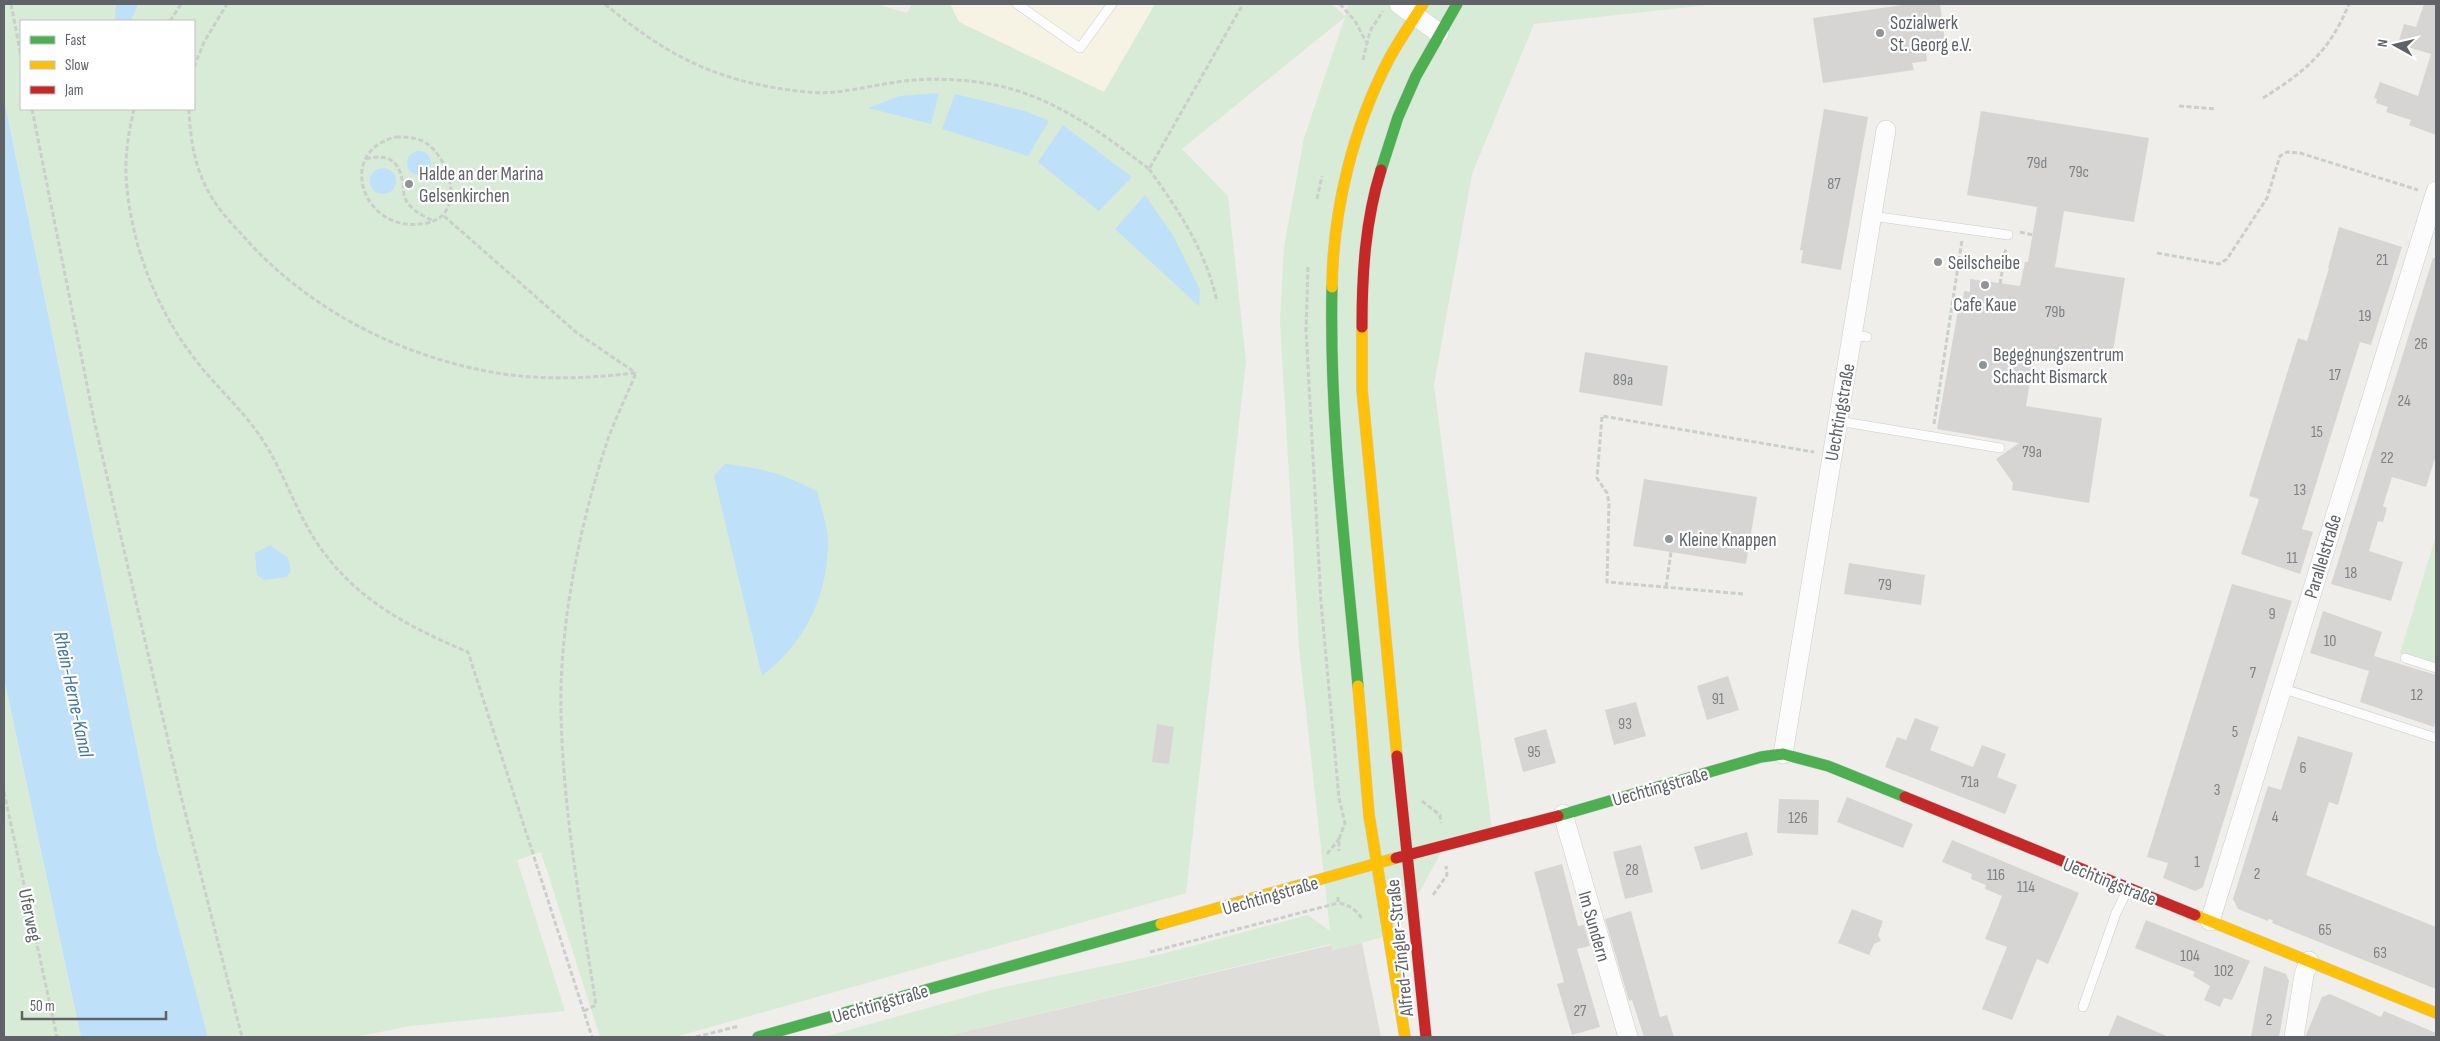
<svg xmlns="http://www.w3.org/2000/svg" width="2440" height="1041" font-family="'Sofia Sans Condensed',sans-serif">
<rect width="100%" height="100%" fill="#efeeea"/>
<!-- commercial -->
<path fill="#f7f3e4" d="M950 4H1155L1104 92 959 22Z"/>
<!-- industrial -->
<path fill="#dfddda" d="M1361 938 1381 1037H942Z"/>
<!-- green -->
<path fill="#d8ebd6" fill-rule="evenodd" d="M4 4H876L907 13 912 4H950L959 22 1104 92 1155 4H1331L1345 16 1349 4H1717L1534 24 1472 174 1434 385 1492 829 1443 849 1397 933 1332 951 1331 944 942 1037H824L995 989 1162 954 1308 915 1330 931 1299 647 1280 322 1284 247 1304 138 1345 17 1182 149 1228 196 1246 361 1186 893 675 1037H600L541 852 517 860 565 1011 410 1026 355 1037H208L157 847 4 99ZM21 21H194V109H21Z
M2436 536V664L2400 653Z
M4 678 81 1037H4Z"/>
<!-- water -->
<path fill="#bfe0f9" d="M116 4H138L131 21H115Z
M939 93 931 124 868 108 900 96Z
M955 94 1025 111 1049 121 1028 156 942 129Z
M4 99 157 847 208 1037H81L4 678Z
M1063 125 1132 177 1099 211 1038 162Z
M407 163a12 12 0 1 1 24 0a12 12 0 1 1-24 0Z
M370 181a13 13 0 1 1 26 0a13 13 0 1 1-26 0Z
M1145 195 1174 237 1200 290 1199 306 1115 229Z
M725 464C764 468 782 474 817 491 821 508 829 529 828 547 826 600 804 643 762 676L714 476Z
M270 545 288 558 291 571 286 577 264 580 257 575 255 553Z"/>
<!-- building -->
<path fill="#d6d5d3" d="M1909 4H1940L1946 48 1926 50 1927 61 1912 63 1914 70 1823 83 1813 18Z
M2424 4H2436V135L2409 125 2411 120 2386 112 2388 107 2376 103 2377 99 2374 98 2380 82 2418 96 2431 54 2398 44 2404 24 2416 27Z
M1824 109 1868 117 1841 270 1801 263 1803 250H1800Z
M1981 111 2149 138 2134 222 2064 211 2055 267 2125 278 2111 363 2035 350 2026 406 2102 418 2089 503 2012 490 2013 483 1996 459 2019 443 1937 429 1960 299 1963 300 1964 291 1970 292V279L2020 286 2025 262H2028L2037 207 1967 195Z
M2339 227 2402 247 2371 345 2360 342 2302 529 2313 532 2300 574 2241 554 2259 499 2249 496 2298 338 2307 341 2329 268H2328Z
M2433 258H2436V455L2426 487 2392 477 2383 506 2387 508 2383 522 2378 521 2369 551 2403 562 2391 601 2331 584Z
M1585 352 1668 366 1662 406 1579 392Z
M1644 479 1757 497 1746 564 1633 546Z
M1849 563 1925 575 1921 605 1844 594Z
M2232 584 2292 601 2203 887 2195 891 2163 878 2168 863 2147 857Z
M2323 611 2382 632 2374 656 2436 675V718L2434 727 2360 702 2369 671 2310 653Z
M1728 676 1739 710 1707 720 1697 686Z
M1636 702 1646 736 1614 745 1605 710Z
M1915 718 1939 727 1930 750 1965 764 1973 767 1982 745 2006 754 1997 777 2017 785 2005 814 1885 767 1897 737 1906 740Z
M1157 724 1174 727 1169 764 1152 762Z
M1546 729 1556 763 1523 772 1514 738Z
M2298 736 2353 753 2338 805 2329 802 2306 875 2436 927V989L2272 923 2273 920 2268 919V921L2238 909 2233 899 2268 786 2281 790Z
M1847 797 1913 824 1903 848 1837 822Z
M1779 799 1819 800 1818 835 1777 833Z
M1747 832 1753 855 1701 870 1694 847Z
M1952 840 2079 893 2048 964 2037 959 2012 1020 1982 1009 2007 947 1985 939 2002 896 1985 889 1986 885 1971 879 1972 874 1942 862Z
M1641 845 1653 892 1625 899 1613 852Z
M1562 864 1578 926 1584 925 1590 946 1577 949 1600 1027 1572 1035 1557 984 1564 982 1534 872Z
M1852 909 1883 921 1878 935 1881 941 1874 944 1869 955 1838 943Z
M1631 911 1660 1017 1667 1015 1674 1037H1644L1632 1000 1629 1001 1605 919Z
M2146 920 2250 961 2232 1000 2224 998 2220 1007 2204 1000 2210 986 2193 976 2195 972 2135 948Z
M2264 966 2286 974 2289 981 2279 1037H2251Z
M2330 994 2381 1017 2384 1011 2436 1033V1037H2305L2322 997Z
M2117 1015 2169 1037H2108Z"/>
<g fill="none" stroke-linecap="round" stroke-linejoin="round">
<!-- lane casing -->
<g stroke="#cbcccc" stroke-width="10">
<path id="lane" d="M1017 4 1080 48 1112 4
M1872 216 2008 235
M1852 335 1867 337
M1838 421 2000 448
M2405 658 2436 668
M2281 688 2436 738
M2083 1007 2116 913 2128 889"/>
</g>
<!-- street casing -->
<g stroke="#cbcccc" stroke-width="20">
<path id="street" d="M1399 4 1439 33
M1783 754 1886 130
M1563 814 1628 1037
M2210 921 2436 191
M2294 1037 2304 975 2309 961"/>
</g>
<!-- fast casing -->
<g stroke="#cacacb" stroke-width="12">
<path id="fast" d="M1381 170 1398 117 1416 76 1457 4
M1332 287C1329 420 1346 553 1358 686
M1558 816 1761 757 1783 754 1828 766 1905 797
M758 1037 1161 924"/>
</g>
<!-- slow casing -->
<g stroke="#cacacb" stroke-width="12">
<path id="slow" d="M1332 287C1333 209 1353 128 1389 59 1399 40 1412 22 1423 4
M1362 327V389L1397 756
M1358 686 1369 815 1405 1037
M2195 915 2436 1013
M1161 924 1396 858"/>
</g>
<!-- jam casing -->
<g stroke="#cacacb" stroke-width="12">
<path id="jam" d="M1362 327C1362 275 1365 221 1381 170
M1397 756 1426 1037
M1905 797 2195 915
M1396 858 1558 816"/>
</g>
<!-- path -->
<path stroke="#cacfcc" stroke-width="3" stroke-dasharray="5 2.5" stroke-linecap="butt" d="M11 4 21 56
M605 4C660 50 705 76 776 88 795 91 816 94 836 92 862 89 888 82 915 80 939 78 967 80 990 84 1051 95 1101 132 1149 169L1243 4
M1340 4 1355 21 1366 42
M170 21 181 4
M1363 60 1370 31 1383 11
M194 67 204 42 227 4
M2263 98C2306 71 2329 52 2349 4
M2179 106 2216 109
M32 109 94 420 180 792 242 1037
M134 109C129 130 125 154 126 176 130 242 155 307 194 358 215 386 241 408 260 436 282 468 294 507 315 540 353 598 406 626 468 652L592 1037
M189 109C190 137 194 164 207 189 216 207 231 223 244 237 305 306 392 352 481 370 532 381 584 379 635 373
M396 137C406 137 417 137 426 143 451 159 466 215 427 223 363 237 334 151 396 137Z
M366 159C389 153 400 161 403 185 404 190 403 195 406 200 411 210 423 216 433 221
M1149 169C1179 211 1206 251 1217 302
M1317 199 1322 176
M444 216 577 333 636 373
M2020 232 2033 235
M2157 253 2219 264 2227 259 2267 198 2280 156 2287 152 2300 153 2418 190
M1308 267 1306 330 1321 602 1339 798 1345 823 1339 839V851
M2000 284 2006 247
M1934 424 1962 240
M1666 587 1671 552
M1743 594 1607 582 1609 503 1607 493 1597 478 1602 416 1814 452
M4 792 57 1037
M1422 801 1440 815 1441 823
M1327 854 1339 839
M1433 895 1447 875 1446 866
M1338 897V903C1349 905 1356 909 1362 919
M1150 952 1338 903
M584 1011 596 1005C581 909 563 811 561 713 559 626 580 522 608 439 616 417 627 395 636 373
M696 1037 739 1026"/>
<!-- lane -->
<use href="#lane" stroke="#fdfcfc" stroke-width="9"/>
<!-- street -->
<use href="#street" stroke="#fdfcfc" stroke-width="19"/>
<!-- fast -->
<use href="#fast" stroke="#4caf50" stroke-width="11"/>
<!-- slow -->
<use href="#slow" stroke="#ffc107" stroke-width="11"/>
<!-- jam -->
<use href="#jam" stroke="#c62828" stroke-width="11"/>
</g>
<!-- markers -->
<g fill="#919496" stroke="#fff" stroke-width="2">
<circle cx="1880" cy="33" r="5"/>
<circle cx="409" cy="184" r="5"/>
<circle cx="1938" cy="262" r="5"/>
<circle cx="1985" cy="285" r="5"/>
<circle cx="1983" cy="365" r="5"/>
<circle cx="1669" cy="539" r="5"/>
</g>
<g text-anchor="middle" stroke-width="4.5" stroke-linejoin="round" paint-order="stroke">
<!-- number labels -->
<g font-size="16" fill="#7e8184">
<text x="2037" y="168">79d</text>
<text x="2079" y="177">79c</text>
<text x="1834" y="189">87</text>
<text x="2382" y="265">21</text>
<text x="2055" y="317">79b</text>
<text x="2365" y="321">19</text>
<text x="2421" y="349">26</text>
<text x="2335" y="380">17</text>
<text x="1623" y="385">89a</text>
<text x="2404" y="406">24</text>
<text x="2317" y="437">15</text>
<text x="2032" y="457">79a</text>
<text x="2387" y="463">22</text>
<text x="2300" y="495">13</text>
<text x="2292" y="563">11</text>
<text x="2351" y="578">18</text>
<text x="1885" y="590">79</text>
<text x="2272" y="619">9</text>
<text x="2330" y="646">10</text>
<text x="2253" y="678">7</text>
<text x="2417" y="700">12</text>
<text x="1718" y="704">91</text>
<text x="1625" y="729">93</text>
<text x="2235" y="737">5</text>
<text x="1534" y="757">95</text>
<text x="2303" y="773">6</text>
<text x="1970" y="787">71a</text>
<text x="2217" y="795">3</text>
<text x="2275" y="822">4</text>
<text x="1798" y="823">126</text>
<text x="2197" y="867">1</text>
<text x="1632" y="875">28</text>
<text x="2257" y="879">2</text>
<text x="1996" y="880">116</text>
<text x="2026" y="892">114</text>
<text x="2325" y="935">65</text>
<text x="2380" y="958">63</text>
<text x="2190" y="961">104</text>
<text x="2224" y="976">102</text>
<text x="1580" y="1016">27</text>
<text x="2269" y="1025">2</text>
</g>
<!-- poi labels -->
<g font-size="19" fill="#5f6368" stroke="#fff" text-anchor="start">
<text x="1890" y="29">Sozialwerk<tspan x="1890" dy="22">St. Georg e.V.</tspan></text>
<text x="419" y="180">Halde an der Marina<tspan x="419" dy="22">Gelsenkirchen</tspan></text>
<text x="1948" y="269">Seilscheibe</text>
<text x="1985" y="311" text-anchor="middle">Cafe Kaue</text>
<text x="1993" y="361">Begegnungszentrum<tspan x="1993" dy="22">Schacht Bismarck</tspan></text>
<text x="1679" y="546">Kleine Knappen</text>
</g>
<!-- street labels -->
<g font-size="19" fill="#5f6368" stroke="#fff">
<text transform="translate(1839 412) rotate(-80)" y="7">Uechtingstraße</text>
<text transform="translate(2322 556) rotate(-73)" y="7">Parallelstraße</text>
<text transform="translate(1660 786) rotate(-16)" y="7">Uechtingstraße</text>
<text transform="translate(2110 881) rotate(22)" y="7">Uechtingstraße</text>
<text transform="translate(1270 895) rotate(-16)" y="7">Uechtingstraße</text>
<text transform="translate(31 915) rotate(78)" y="7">Uferweg</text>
<text transform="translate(1595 926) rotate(74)" y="7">Im Sundern</text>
<text transform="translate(1399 948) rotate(-96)" y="7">Alfred-Zingler-Straße</text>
<text transform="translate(880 1003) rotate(-16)" y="7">Uechtingstraße</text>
</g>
<!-- water labels -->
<g font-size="20" font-style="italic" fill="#4174aa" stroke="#fff">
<text transform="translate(74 694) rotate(78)" y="7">Rhein-Herne-Kanal</text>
</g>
</g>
<!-- border -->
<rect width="2440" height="1041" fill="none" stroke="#5f6368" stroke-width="10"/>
<!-- legend -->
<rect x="20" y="20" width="175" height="90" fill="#ffffff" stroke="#bfc1c3"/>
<rect x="30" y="36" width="25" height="8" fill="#4caf50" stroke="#bfc1c3"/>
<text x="65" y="45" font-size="15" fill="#5f6368">Fast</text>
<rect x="30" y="61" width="25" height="8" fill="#ffc107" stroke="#bfc1c3"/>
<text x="65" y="70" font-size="15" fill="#5f6368">Slow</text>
<rect x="30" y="86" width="25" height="8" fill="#c62828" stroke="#bfc1c3"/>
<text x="65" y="95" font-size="15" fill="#5f6368">Jam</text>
<!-- north arrow -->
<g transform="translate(2395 45) rotate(278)" stroke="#ffffff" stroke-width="4" paint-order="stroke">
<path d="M0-4L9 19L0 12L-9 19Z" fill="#5f6368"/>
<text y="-8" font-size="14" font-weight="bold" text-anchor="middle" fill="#5f6368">N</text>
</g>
<!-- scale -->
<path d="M22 1011v8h144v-8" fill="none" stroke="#5f6368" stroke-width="2.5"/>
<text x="30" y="1011" font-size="15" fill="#5f6368" stroke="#ffffff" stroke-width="4" paint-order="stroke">50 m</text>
</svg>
